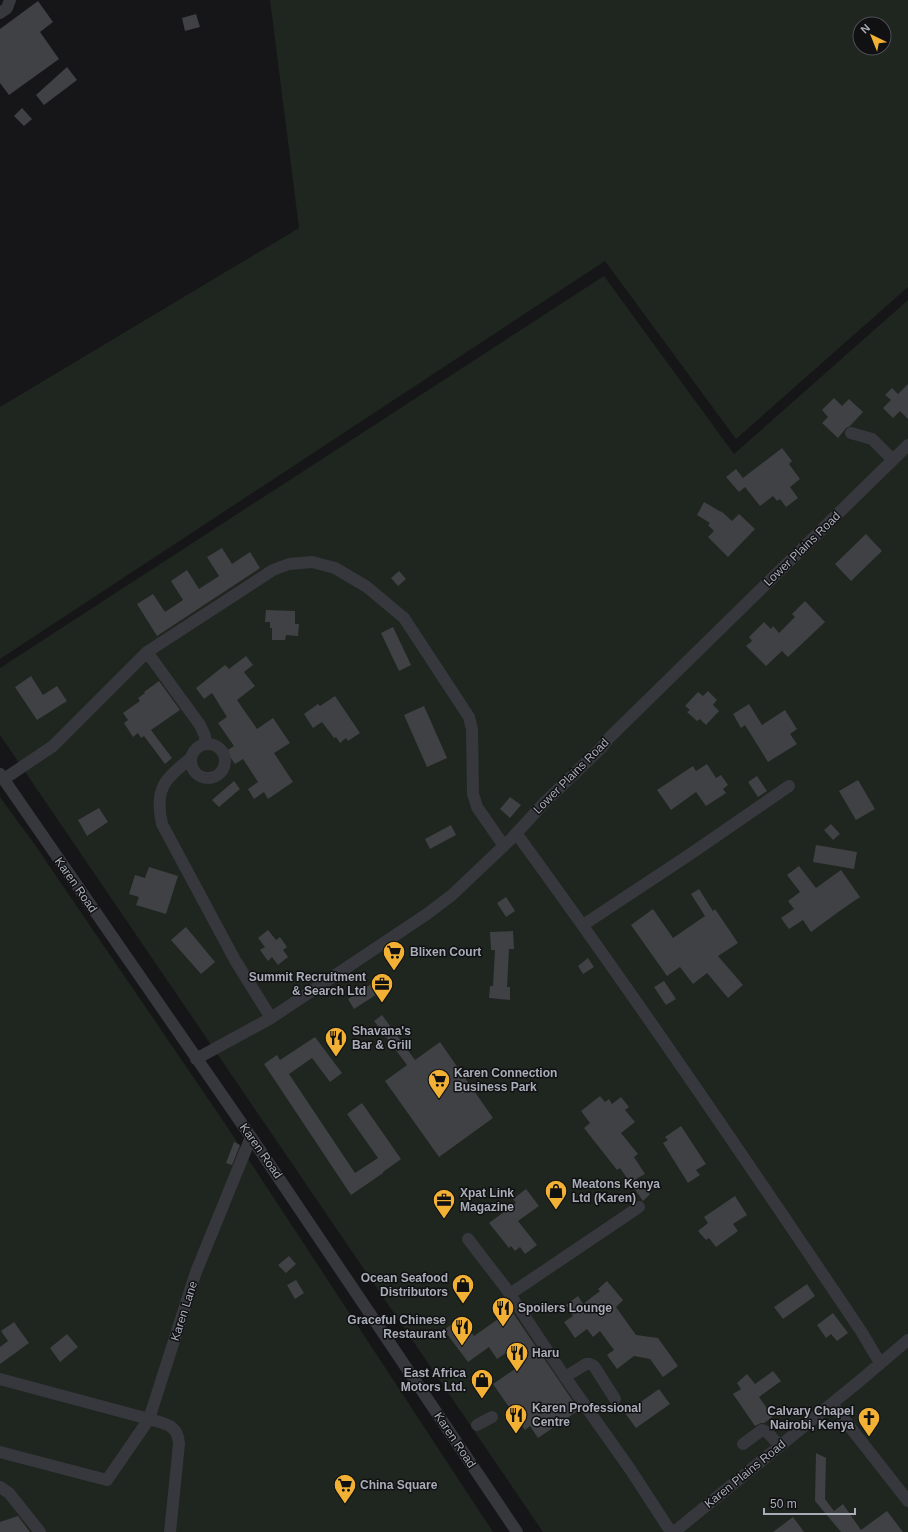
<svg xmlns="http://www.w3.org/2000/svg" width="908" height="1532" font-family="Arial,sans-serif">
<rect width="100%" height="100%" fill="#161618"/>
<!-- green -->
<path fill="#1e261f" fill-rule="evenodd" d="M270 0H908V287L736 439 605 261 0 659V407L299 228ZM860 24H884V48H860Z
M604 276 734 454 908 300V1532H543L0 735V668Z
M0 797 35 845 228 1128 493 1532H0Z"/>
<!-- building -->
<path fill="#404145" d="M38 1 53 22 40 32 59 59 9 95 0 83V29Z
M196 14 200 27 185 31 182 18Z
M67 67 77 80 44 105 36 95Z
M22 108 32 119 24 126 14 116Z
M908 384V419L900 411 893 418 883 408 891 400 885 395 892 388 898 394Z
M834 398 842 406 849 399 863 412 850 426 846 428 838 438 822 423 828 417 822 410Z
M782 448 792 461 789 464 800 479 790 487 798 498 786 507 780 499 777 501 773 496 760 506 745 487 739 492 726 477 736 469 743 478Z
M704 502 721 512V511L732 521 739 514 755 529 728 557 708 537 714 531 708 525 710 523 697 515Z
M866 534 882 551 851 581 835 564Z
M222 548 232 564 250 552 260 568 157 636 137 604 153 594 165 612 183 600 171 581 187 570 199 589 219 576 207 557Z
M399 571 406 579 398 586 391 578Z
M805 601 825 622 788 657 782 651 766 666 746 646 752 641 749 637 764 622 771 629 773 626 779 633 795 617 792 614Z
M266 610 295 611V624H299L298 636 286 635 285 640H272V628H270V622H265Z
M393 627 411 665 399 671 381 633Z
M246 656 253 665 244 672 255 686 237 700 257 729 273 718 290 743 274 753 293 782 268 799 264 792 254 799 248 789 258 782 243 759 235 764 226 751 234 746 218 723 227 717 212 693 204 699 196 688 225 665 229 669Z
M31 676 43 695 57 686 67 701 37 720 15 687Z
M159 681 180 710 151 730 172 758 165 764 144 736 141 738 138 733 133 737 124 723 128 720 123 713 140 701 138 698 145 693 144 692Z
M708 691 717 700 713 705 719 711 706 725 700 719 697 721 687 712 690 710 685 706 698 692 703 696Z
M335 696 360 733 348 741 346 738 340 743 336 737 334 738 322 722 313 728 304 714 318 704 320 706Z
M749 704 762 725 785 710 797 729 790 734 797 744 768 762 745 725 741 728 733 714Z
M424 706 447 758 427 767 404 715Z
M707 764 716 778 721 775 728 785 723 789 726 793 706 806 696 792 671 810 657 790 693 766 696 771Z
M757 776 767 791 758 797 748 782Z
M858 780 875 809 856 820 839 791Z
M234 781 240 789 219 807 212 800Z
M510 797 521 805 510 818 500 809Z
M99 808 108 822 87 836 78 820Z
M831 824 840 834 833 840 824 830Z
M451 825 456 835 430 849 425 839Z
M816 845 857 852 854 869 813 862Z
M799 866 816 888 841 870 860 897 841 910 811 932 803 920 789 929 781 918 794 909 788 901 800 892 787 875Z
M149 867 178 876 166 914 136 905 139 897 129 894 135 875 145 878Z
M699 889 713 911 715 909 738 943 718 956 743 985 728 998 707 973 693 984 680 967 667 976 631 925 653 909 673 938 705 916 691 894Z
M506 897 515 911 506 917 497 903Z
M186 927 215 962 201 974 171 940Z
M268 930 276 940 280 937 287 947 283 950 288 957 278 965 272 957 268 961 260 950 265 947 258 938Z
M513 931 514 949H509L507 987H510V1000L489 998 490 986H493L495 950H491L490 932Z
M588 958 594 967 583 974 578 966Z
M382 977 388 987 354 1009 348 999Z
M664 981 676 999 666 1005 654 987Z
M382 1015 415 1060 440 1042 493 1118 439 1157 385 1081 407 1065 374 1021Z
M315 1037 342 1073 330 1082 312 1058 289 1074 355 1173 378 1158 347 1114 362 1103 401 1159 383 1172V1173L351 1195 264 1064 277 1055 280 1060Z
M600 1096 605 1102 609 1099 612 1104 621 1097 629 1107 625 1110 635 1122 621 1133 638 1154 634 1157 645 1174 636 1179 650 1194 643 1201 620 1168 617 1170 584 1128 590 1123 581 1111Z
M681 1126 706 1164 696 1170 700 1175 688 1183 663 1143 668 1140 665 1137Z
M234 1142 240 1145 232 1165 226 1163Z
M526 1189 539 1206 518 1221 537 1245 525 1254 520 1247 515 1251 511 1246 509 1248 489 1223 516 1203 513 1199Z
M735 1196 747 1215 733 1224 738 1231 716 1247 709 1238 706 1240 698 1231 708 1223 704 1217Z
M289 1256 296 1264 286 1273 278 1265Z
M296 1280 304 1293 295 1299 287 1285Z
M607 1281 623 1300 616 1307 636 1335 658 1338 678 1366 663 1377 650 1359 634 1356 617 1369 607 1355 614 1350 600 1331 593 1337 587 1329 575 1338 564 1322 573 1316 566 1305 578 1296 583 1304 600 1291 598 1289Z
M807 1284 815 1296 783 1319 774 1307Z
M511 1310 579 1410 538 1438 530 1426 525 1430 493 1384 525 1362 515 1347 497 1359 489 1347 468 1362 444 1330 461 1317 474 1336Z
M833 1313 848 1333 837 1341 831 1334 826 1338 817 1325Z
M14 1322 29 1343 0 1364V1347L8 1341 1 1331Z
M67 1334 78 1347 60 1362 50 1348Z
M773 1371 781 1381 759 1397 773 1417 764 1423H761L755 1426 733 1394 741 1389 737 1383 747 1374 755 1384Z
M659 1389 670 1404 636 1428 625 1413Z
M816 1453 826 1458 825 1499 834 1511 843 1504 861 1530 887 1511 903 1532H841L815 1501Z
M18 1516 30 1532H0V1522Z
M793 1517 804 1532H773Z"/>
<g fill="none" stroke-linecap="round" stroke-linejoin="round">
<!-- minor -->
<path stroke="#37383d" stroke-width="12" d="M0 13 7 8 10 0
M851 433 872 439 893 460
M147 652 200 725 205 736V744
M191 761a17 17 0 1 1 34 0a17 17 0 1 1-34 0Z
M191 758C165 779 154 788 162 824L235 960 271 1018
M0 774 251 1137 517 1532
M4 779 53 746 147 652 273 570 289 564 312 562 335 568 367 587 404 618 469 717 472 729 473 794 477 807 504 846
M516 833C635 996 748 1163 861 1331L880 1363
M583 925 689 855 789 786
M196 1059 271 1018 427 914 452 895 512 838 545 802 601 748 610 737 908 445
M468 1239 505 1287 565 1377 630 1469 671 1532
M510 1294 639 1207
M565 1377 586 1364H590L594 1366 615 1399
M0 1379 149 1419C165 1424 178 1424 179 1444L170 1532
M832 1404 908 1501
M477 1425 492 1417
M743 1444 762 1430 767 1432 780 1446
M0 1452 107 1480 149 1419 196 1272 251 1137
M0 1487 9 1493 40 1532
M674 1532 856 1384 908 1340"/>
</g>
<!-- icons -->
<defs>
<g id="supermarket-pin" transform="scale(1.15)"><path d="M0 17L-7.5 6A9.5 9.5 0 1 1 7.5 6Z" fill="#f2b134" stroke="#111113"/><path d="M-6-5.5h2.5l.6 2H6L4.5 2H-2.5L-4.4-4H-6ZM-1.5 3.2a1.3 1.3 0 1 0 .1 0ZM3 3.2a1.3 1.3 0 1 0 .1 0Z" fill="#111"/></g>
<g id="office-pin" transform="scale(1.15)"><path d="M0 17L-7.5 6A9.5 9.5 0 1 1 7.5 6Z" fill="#f2b134" stroke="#111113"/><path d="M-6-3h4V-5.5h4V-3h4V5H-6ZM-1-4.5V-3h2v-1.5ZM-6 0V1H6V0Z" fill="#111"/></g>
<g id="restaurant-pin" transform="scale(1.15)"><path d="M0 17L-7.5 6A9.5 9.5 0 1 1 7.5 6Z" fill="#f2b134" stroke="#111113"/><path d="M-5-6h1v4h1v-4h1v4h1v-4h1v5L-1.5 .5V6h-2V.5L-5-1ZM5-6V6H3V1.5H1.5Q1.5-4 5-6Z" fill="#111"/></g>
<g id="shop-pin" transform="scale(1.15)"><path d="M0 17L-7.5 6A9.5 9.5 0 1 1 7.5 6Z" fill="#f2b134" stroke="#111113"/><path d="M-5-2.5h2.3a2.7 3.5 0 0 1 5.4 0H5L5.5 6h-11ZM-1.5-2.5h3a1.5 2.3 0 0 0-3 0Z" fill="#111"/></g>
<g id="church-pin" transform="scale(1.15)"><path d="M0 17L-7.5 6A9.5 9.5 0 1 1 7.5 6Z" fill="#f2b134" stroke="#111113"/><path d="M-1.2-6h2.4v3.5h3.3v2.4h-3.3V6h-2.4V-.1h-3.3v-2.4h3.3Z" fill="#111"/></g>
</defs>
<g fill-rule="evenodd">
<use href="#supermarket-pin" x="394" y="952"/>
<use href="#office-pin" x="382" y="984"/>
<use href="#restaurant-pin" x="336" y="1038"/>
<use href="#supermarket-pin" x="439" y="1080"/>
<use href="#shop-pin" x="556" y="1191"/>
<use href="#office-pin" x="444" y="1200"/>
<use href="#shop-pin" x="463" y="1285"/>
<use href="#restaurant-pin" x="503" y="1308"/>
<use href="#restaurant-pin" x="462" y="1327"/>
<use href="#restaurant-pin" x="517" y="1353"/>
<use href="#shop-pin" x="482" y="1380"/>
<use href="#restaurant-pin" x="516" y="1415"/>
<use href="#church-pin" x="869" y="1418"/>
<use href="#supermarket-pin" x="345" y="1485"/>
</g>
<g text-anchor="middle" stroke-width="3" stroke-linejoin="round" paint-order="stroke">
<!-- street labels -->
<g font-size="12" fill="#a8adb8" stroke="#111113">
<text transform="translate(802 549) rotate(-44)" y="4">Lower Plains Road</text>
<text transform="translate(571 776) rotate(-45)" y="4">Lower Plains Road</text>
<text transform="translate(76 885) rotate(55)" y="4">Karen Road</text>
<text transform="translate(261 1151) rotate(55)" y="4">Karen Road</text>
<text transform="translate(184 1311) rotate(-72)" y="4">Karen Lane</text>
<text transform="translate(455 1440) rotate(56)" y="4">Karen Road</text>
<text transform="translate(745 1474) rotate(-39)" y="4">Karen Plains Road</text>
</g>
<!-- poi labels -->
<g font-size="12" font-weight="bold" fill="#a8adb8" stroke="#111113" text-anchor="start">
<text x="410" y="956">Blixen Court</text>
<text x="366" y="981" text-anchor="end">Summit Recruitment<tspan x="366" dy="14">&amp; Search Ltd</tspan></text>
<text x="352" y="1035">Shavana's<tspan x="352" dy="14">Bar &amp; Grill</tspan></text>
<text x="454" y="1077">Karen Connection<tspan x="454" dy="14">Business Park</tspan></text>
<text x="572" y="1188">Meatons Kenya<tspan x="572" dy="14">Ltd (Karen)</tspan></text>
<text x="460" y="1197">Xpat Link<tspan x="460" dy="14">Magazine</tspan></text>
<text x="448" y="1282" text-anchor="end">Ocean Seafood<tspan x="448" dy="14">Distributors</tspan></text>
<text x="518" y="1312">Spoilers Lounge</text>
<text x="446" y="1324" text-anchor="end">Graceful Chinese<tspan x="446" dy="14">Restaurant</tspan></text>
<text x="532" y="1357">Haru</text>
<text x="466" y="1377" text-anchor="end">East Africa<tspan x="466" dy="14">Motors Ltd.</tspan></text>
<text x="532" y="1412">Karen Professional<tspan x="532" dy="14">Centre</tspan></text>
<text x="854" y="1415" text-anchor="end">Calvary Chapel<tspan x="854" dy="14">Nairobi, Kenya</tspan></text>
<text x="360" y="1489">China Square</text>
</g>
</g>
<!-- north arrow -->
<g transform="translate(872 36) rotate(317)"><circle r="19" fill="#111113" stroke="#4d4f55"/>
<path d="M0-3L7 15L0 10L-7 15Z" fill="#f2b134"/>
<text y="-6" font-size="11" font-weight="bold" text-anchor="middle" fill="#a8adb8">N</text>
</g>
<!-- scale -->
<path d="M764 1508v6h91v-6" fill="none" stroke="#a8adb8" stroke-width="2"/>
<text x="770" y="1508" font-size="12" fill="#a8adb8" stroke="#111113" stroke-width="3" paint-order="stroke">50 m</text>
</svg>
